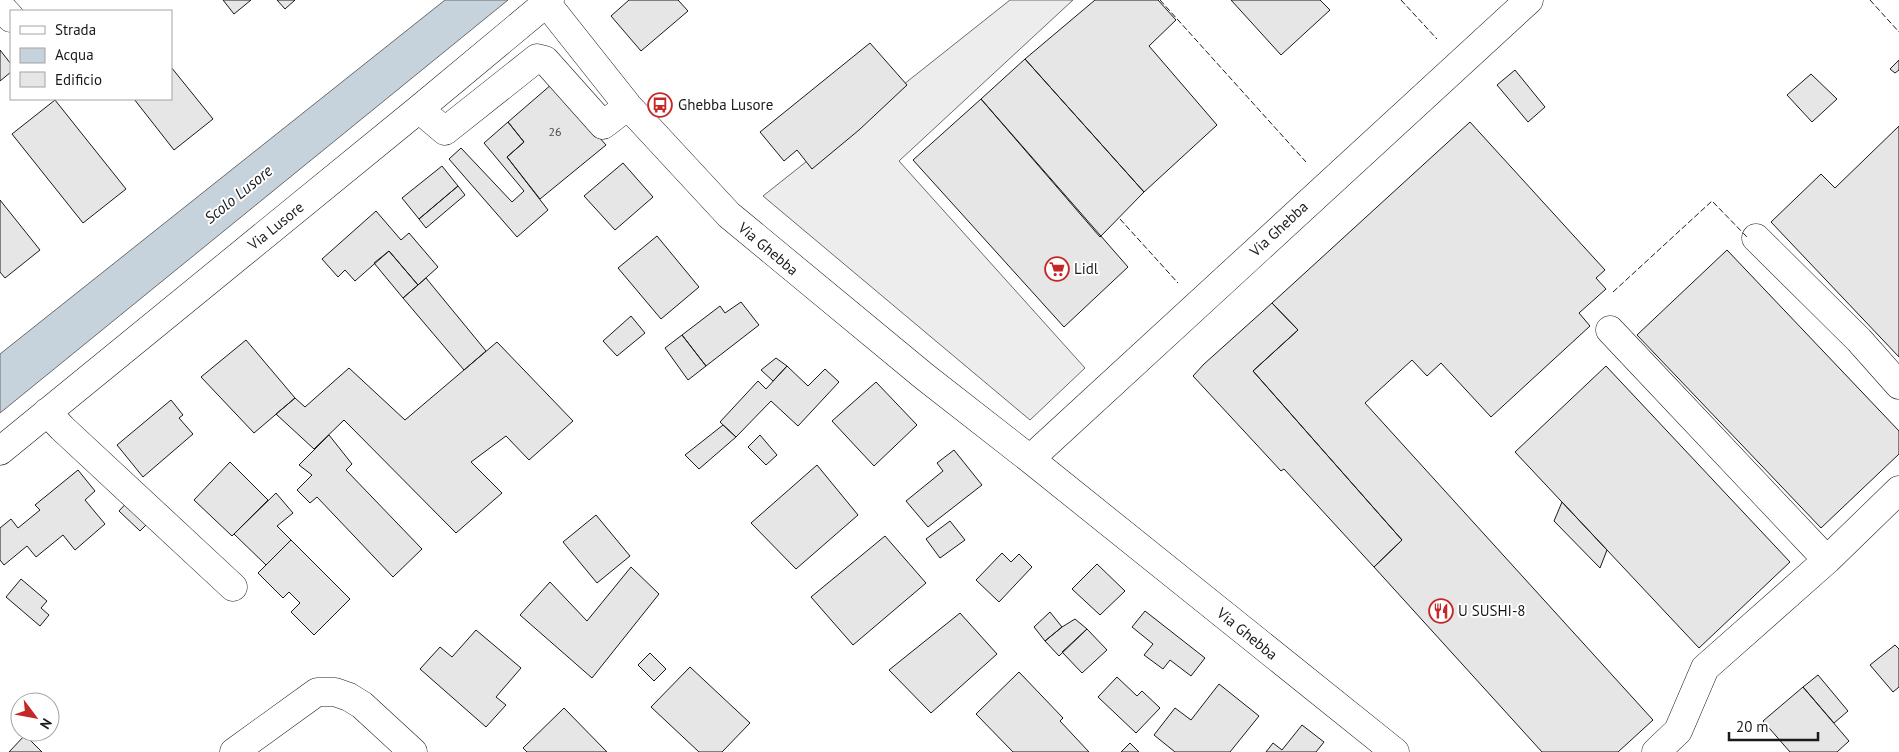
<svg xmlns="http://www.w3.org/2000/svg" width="1899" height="752" font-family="'PT Sans',sans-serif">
<rect width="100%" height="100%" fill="#fff"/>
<!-- parking -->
<path fill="#ededed" stroke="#6a6a6a" d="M1010 0H1073L899 161 1085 368 1030 420 763 196Z"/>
<!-- water -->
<path fill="#c6d2dc" stroke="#6a6a6a" d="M445 0H508L0 413V354Z"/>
<!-- building -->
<path fill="#e6e6e6" stroke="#1a1a1a" d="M223 0H251L234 14Z
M277 0H295L285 9Z
M629 0H678L688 11 641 51 611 16Z
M1095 0H1158L1176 20 1149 46 1217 125 1144 192 1025 59Z
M1231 0H1320L1330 10 1281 55Z
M870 43 907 85 859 130 812 169 797 150 784 161 760 132Z
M0 50 11 64V72L0 81Z
M1025 59 1144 192 1100 237 981 99Z
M1899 60V70L1895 73 1890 69Z
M171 67 213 119 174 150 134 99H171Z
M1515 70 1545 107 1528 122 1497 85Z
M1811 74 1837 99 1812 122 1787 95Z
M552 84 606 145 540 199 507 157 524 142 508 122Z
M981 99 1128 267 1064 327 913 160Z
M55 100 126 189 83 223 12 134Z
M508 122 524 142 507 157 548 210 517 237 449 159 461 148 512 202 524 191 484 143Z
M1470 122 1605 270 1596 278 1606 289 1579 313 1590 326 1491 417 1441 363 1427 376 1412 360 1365 403 1653 720 1618 752H1542L1374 567 1402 540 1253 371 1298 330 1272 303Z
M1899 126V357L1771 222 1821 174 1835 188Z
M623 163 653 197 615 230 584 196Z
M442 166 458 186 419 219 402 198Z
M458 186 465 195 426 228 419 219Z
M0 200 40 250 5 278 0 272Z
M376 211 401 240 409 233 438 267 418 285 389 251 355 281 345 270 338 277 322 259Z
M657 236 699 287 661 319 618 268Z
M1727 250 1899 431V454L1821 528 1637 335Z
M389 251 418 285 403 298 374 263Z
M426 278 486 351 464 370 403 298Z
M741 302 759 325 706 366 682 335 720 306 725 313Z
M1272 303 1298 330 1253 371 1402 540 1374 567 1284 469 1281 471 1193 376 1204 364Z
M631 316 645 333 617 356 603 341Z
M682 335 706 366 688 380 665 348Z
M246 340 295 398 254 433 201 377Z
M497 342 573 421 529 460 506 436 471 462 502 493 456 533 344 420 314 449 276 414 295 398 305 407 349 368 405 420Z
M776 358 787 366 773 381 761 370Z
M787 366 808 386 825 369 839 382 798 426 771 401 736 437 720 422 758 381 766 389Z
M1606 366 1790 562 1699 648 1515 452Z
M876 382 917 425 874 466 832 421Z
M171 400 183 415 179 418 193 434 143 477 117 445Z
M723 425 736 437 699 469 685 455Z
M329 435 352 464 346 470 422 549 393 577 317 497 310 503 297 490 312 475 299 465Z
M760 435 777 455 766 465 748 447Z
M954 450 982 485 928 527 906 501 943 471 937 463Z
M230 462 268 500 232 536 194 500Z
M817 465 858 515 796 569 751 523Z
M78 470 95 491 85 500 105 524 75 550 63 535 36 557 27 546 4 565 0 560V528L11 519 18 528 40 510 35 505Z
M276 493 293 513 277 526 291 540 266 565 234 534Z
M132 497 153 518 140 531 119 511Z
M1562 502 1607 550 1600 568 1554 521Z
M596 515 630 556 597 583 563 542Z
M950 521 965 540 940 558 926 539Z
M885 536 926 583 853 645 811 597Z
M291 540 350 599 314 635 291 612 300 603 289 592 283 598 258 573Z
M1002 553 1011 562 1019 554 1032 567 999 602 976 580Z
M1097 564 1125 591 1100 615 1072 589Z
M631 567 659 594 592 678 520 615 550 582 587 621Z
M21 579 47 601 41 608 49 615 40 626 6 597Z
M1145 611 1205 658 1191 676 1170 660 1163 669 1144 655 1153 644 1132 627Z
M1050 612 1062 627 1045 641 1034 627Z
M960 613 997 654 931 713 889 670Z
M1075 619 1087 629 1059 656 1045 641 1062 627Z
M1087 629 1107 650 1082 673 1062 652Z
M476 630 521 668 496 697 506 705 486 727 420 669 440 647 452 657Z
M1895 645 1899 649V687L1893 692 1870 665Z
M650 653 666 669 654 681 638 665Z
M690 667 750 723 722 752H699L651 707Z
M1019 672 1063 718 1060 721 1089 752H1013L976 714Z
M1818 675 1848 711 1834 723 1803 687Z
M1117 677 1137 696 1142 691 1160 708 1136 733 1098 697Z
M1219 684 1259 716 1230 752H1175L1154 735 1175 708 1191 720Z
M1803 687 1849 741 1837 752H1790L1763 721Z
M564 708 607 752H527L523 748Z
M1302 725 1324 742 1316 752H1266L1273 743 1282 750Z
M25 735 42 752H9Z
M1130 743 1139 752H1121Z"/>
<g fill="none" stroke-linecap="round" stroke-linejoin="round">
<!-- minor casing -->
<g stroke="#1a1a1a" stroke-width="29">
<path id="minor" d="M544 0 628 106 729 215 925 377 1030 459 1395 752
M0 6 11 18
M419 109 445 131 537 58 545 60 603 125 628 106
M1756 238 1859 340 1899 385
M1610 330 1827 560
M47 412 62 428 233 587
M0 451 419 109 550 0
M1030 459 1529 0
M234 752 317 692H335L349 697 362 705 413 752
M1656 752 1678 731 1705 668 1827 560 1899 490"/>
</g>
<!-- minor -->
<use href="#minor" stroke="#fff" stroke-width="28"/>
<!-- fence -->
<path stroke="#1a1a1a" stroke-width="1" stroke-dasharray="6 2.5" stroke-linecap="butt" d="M1160 0 1306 162
M1401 0 1437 39
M1870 0 1899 32
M1120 219 1178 283
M1613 292 1712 201 1747 237"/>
</g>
<!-- icons -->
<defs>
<g id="bus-ring" transform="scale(1.25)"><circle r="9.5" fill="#fff" stroke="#c62828" stroke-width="1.5"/><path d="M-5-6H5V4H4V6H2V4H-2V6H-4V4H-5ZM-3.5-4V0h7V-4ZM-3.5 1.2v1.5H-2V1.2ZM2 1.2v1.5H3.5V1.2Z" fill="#c62828"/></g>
<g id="supermarket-ring" transform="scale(1.25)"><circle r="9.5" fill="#fff" stroke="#c62828" stroke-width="1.5"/><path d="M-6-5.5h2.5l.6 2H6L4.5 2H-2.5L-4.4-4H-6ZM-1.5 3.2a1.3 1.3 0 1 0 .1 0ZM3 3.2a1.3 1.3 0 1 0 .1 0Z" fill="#c62828"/></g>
<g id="restaurant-ring" transform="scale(1.25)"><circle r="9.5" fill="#fff" stroke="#c62828" stroke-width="1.5"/><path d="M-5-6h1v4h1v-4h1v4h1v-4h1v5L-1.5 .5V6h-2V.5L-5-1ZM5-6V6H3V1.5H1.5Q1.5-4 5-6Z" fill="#c62828"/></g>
</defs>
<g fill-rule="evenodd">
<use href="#bus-ring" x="660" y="105"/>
<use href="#supermarket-ring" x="1057" y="269"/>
<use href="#restaurant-ring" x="1441" y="611"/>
</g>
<g text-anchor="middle" stroke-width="4" stroke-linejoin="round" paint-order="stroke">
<!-- number labels -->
<g font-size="12" fill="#4d4d4d">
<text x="555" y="136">26</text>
</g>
<!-- poi labels -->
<g font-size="15" fill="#1a1a1a" stroke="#fff" text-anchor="start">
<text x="678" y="110">Ghebba Lusore</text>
<text x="1074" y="274">Lidl</text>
<text x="1458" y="616">U SUSHI-8</text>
</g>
<!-- street labels -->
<g font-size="15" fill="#1a1a1a" stroke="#fff">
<text transform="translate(276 226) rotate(-39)" y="5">Via Lusore</text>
<text transform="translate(1279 229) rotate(-43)" y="5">Via Ghebba</text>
<text transform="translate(768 249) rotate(40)" y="5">Via Ghebba</text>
<text transform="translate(1247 634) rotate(39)" y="5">Via Ghebba</text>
</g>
<!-- water labels -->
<g font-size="16" font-style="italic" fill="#1a1a1a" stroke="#fff">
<text transform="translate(238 194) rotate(-39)" y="6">Scolo Lusore</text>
</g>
</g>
<!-- legend -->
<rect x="10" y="10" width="162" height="90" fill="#ffffff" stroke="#a3a3a3"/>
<rect x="20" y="26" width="25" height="8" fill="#ffffff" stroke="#a3a3a3"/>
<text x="55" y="35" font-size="15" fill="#1a1a1a">Strada</text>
<rect x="20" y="48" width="25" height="15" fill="#c6d2dc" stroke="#a3a3a3"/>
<text x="55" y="60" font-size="15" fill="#1a1a1a">Acqua</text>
<rect x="20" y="72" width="25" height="15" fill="#e6e6e6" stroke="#a3a3a3"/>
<text x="55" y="85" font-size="15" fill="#1a1a1a">Edificio</text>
<!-- north arrow -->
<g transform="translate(35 717) rotate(122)"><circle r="24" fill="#ffffff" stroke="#a3a3a3"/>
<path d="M0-4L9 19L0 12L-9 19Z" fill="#c62828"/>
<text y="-8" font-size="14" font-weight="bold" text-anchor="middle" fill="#1a1a1a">N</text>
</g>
<!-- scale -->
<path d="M1729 732v8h89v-8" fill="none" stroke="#1a1a1a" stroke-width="2.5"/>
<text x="1736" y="732" font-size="15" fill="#1a1a1a" stroke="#ffffff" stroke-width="4" paint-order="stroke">20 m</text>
</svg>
